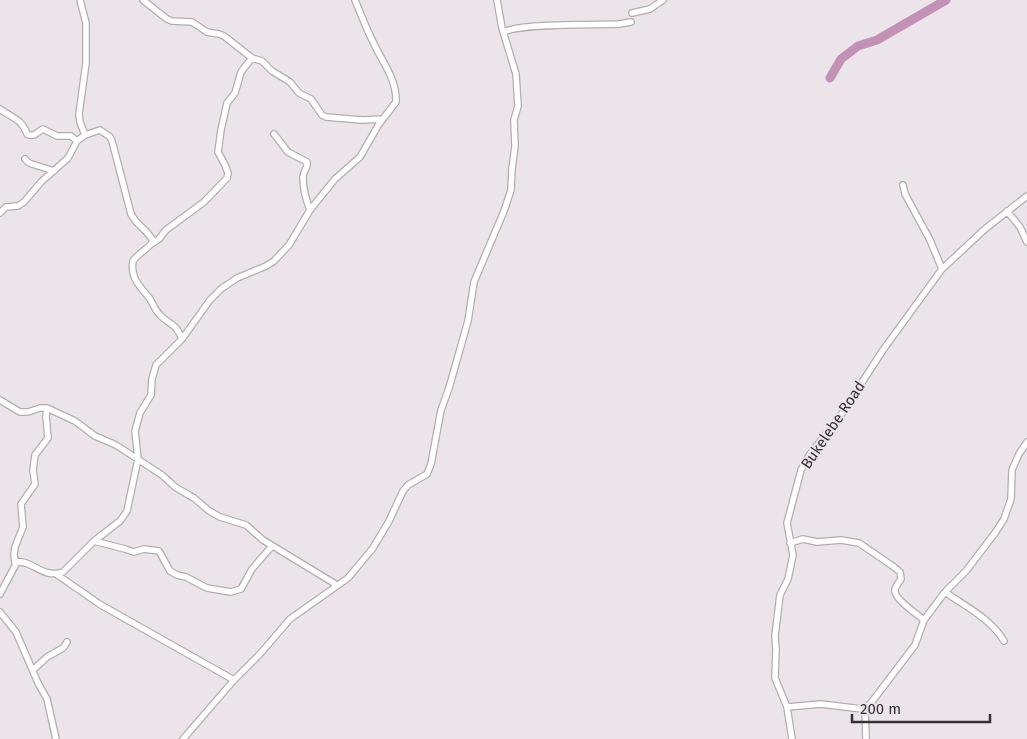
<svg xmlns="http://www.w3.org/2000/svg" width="1027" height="739" font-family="'Fira Sans',sans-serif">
<rect width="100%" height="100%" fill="#ebe5e9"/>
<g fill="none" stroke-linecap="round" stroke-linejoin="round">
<!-- river -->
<path stroke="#c491b6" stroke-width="9" d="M830 78 841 59 858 46 877 40 946 0"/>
<!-- minor casing -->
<g stroke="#b3adb1" stroke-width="8">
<path id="minor" d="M80 0 86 23V63L79 114 80 122 85 135
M143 0 167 19 172 21 192 22 207 32 219 34 224 36 252 58 262 61 272 71 290 82 299 93 311 99 322 115 326 117 362 120 383 119
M632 13 650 9 663 0
M504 32C519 23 597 25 619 24L631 22
M0 109C12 118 22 119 27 134 34 138 37 132 43 129L57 136H71L77 141
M274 134 288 152 307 162C308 169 303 171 303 177 303 188 306 200 310 210
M25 159 29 163 54 171
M903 185 905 194 930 240 942 269
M1007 211 1020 227 1027 242
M0 213 6 207 18 206 24 202 41 182 68 158 77 141 85 135 100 130 110 137 112 141 131 214C136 225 148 230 153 241 149 249 138 253 133 261 130 279 140 286 150 299 153 304 156 312 161 316 171 326 175 322 182 339
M153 243 159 239 166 230 204 202 227 178 228 173 225 165 218 152 221 130 227 103 235 93 241 72 252 58
M0 400 20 412H28L40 408H47L75 421 95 436 116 445 162 475 175 487 194 498 208 510 220 517 246 525 263 540 337 585
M94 541 125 549 134 552 144 549 159 551 170 571 177 575 186 577 207 588 231 592 241 589 252 569 272 546
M790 543 803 539 817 542 841 540 859 543 894 567 900 572 901 579C899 582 895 587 895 590 893 598 918 615 924 620
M15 563 14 554 15 547 23 527 21 504 35 484 33 470 35 455 48 438 46 416 47 408
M56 574 101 605 234 680
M945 592C966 607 990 618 1004 641
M0 594 17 562C33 560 42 579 63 572L94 541 120 521 127 511 138 459 135 431 140 413 151 395 152 379 156 365 182 339 210 300 221 289 237 278 266 266 274 261 289 245 310 210 335 179 360 157 379 124 396 102C397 80 383 63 374 44 367 30 361 15 355 0
M0 612 16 632 38 683 47 699 56 739
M33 670 47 657 63 648 67 642
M787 707 821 704 862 709 871 703 915 645 924 620 945 592 966 571 995 533 1004 519 1011 499 1012 470 1019 454 1027 442
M865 707 866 739
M183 739 234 680 260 654 290 619 348 578 373 548 389 521 403 491 408 485 427 474 431 464 441 410 449 388 468 321 474 282 504 211 511 190 512 169 515 146 514 120 518 106 516 74 502 28 497 0
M792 739 787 707 775 678 776 649 775 636 780 595 788 579 793 555 787 523 801 470 810 454 839 418 883 350 942 269 985 229 1027 196"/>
</g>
<!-- minor -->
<use href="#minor" stroke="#fff" stroke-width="5.5"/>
</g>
<g text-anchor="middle" stroke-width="4" stroke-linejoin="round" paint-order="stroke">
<!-- street labels -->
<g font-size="15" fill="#333132" stroke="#ebe5e9">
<text transform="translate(833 425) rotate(-56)" y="5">Bukelebe Road</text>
</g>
</g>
<!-- scale -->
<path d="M852 714v8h138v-8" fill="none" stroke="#333132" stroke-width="2.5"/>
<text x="860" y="714" font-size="15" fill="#333132" stroke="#ebe5e9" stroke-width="4" paint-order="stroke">200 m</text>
</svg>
